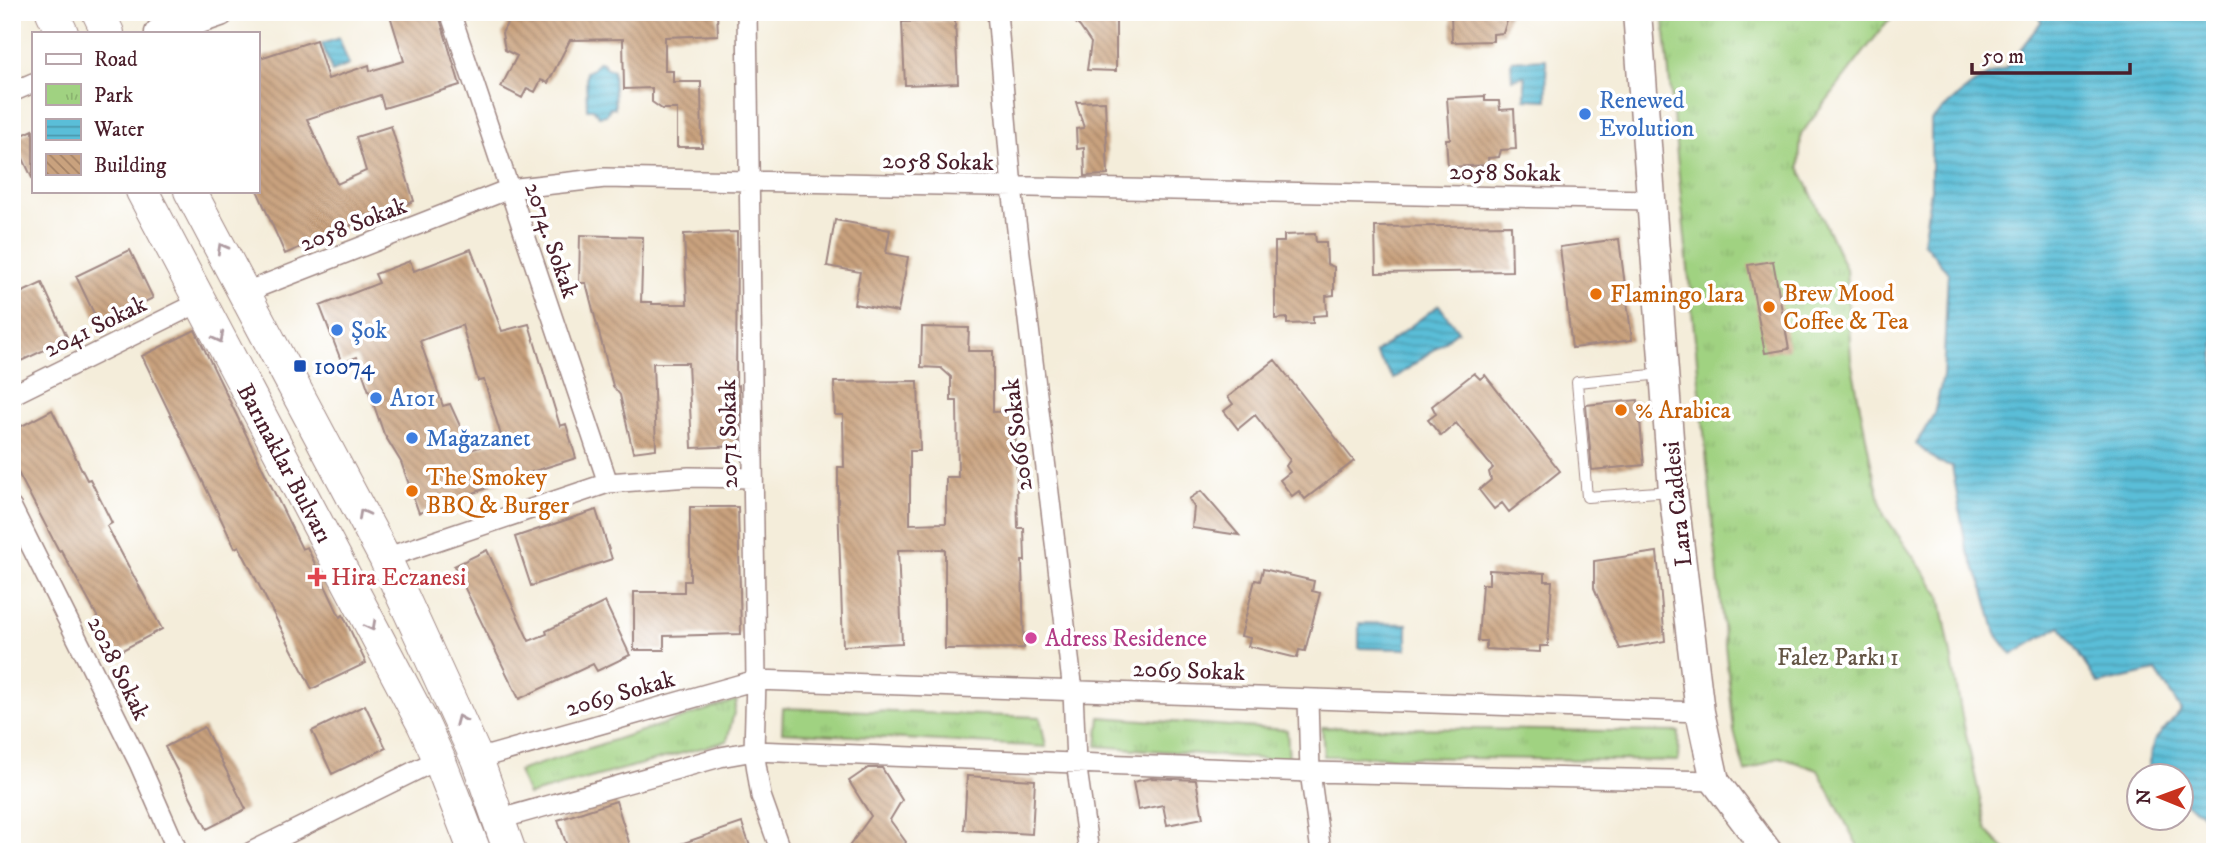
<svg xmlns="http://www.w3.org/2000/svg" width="2227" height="864" font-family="'IM FELL DW Pica',serif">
<defs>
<pattern id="park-tufts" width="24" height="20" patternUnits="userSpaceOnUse" patternTransform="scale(1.75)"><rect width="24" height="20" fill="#a0d281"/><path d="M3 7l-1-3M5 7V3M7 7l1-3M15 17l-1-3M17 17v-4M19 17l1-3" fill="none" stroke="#8bb470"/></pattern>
<pattern id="water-rules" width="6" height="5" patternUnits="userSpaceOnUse" patternTransform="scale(1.75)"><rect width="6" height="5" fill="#5abed8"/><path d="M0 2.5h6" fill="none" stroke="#4c9aaf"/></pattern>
<pattern id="building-back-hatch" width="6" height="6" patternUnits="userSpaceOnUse" patternTransform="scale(1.75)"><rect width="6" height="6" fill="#c9a27e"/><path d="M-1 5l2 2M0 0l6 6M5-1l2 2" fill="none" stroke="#a58367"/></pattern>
</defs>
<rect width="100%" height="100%" fill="#fff"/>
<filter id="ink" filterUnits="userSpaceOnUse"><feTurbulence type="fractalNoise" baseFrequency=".0143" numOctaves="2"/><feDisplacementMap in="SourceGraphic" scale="14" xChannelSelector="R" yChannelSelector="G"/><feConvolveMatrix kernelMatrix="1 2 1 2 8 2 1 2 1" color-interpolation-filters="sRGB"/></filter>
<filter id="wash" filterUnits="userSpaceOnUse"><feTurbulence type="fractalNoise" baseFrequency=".00686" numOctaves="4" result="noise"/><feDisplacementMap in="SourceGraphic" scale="28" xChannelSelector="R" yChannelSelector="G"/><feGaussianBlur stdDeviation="1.57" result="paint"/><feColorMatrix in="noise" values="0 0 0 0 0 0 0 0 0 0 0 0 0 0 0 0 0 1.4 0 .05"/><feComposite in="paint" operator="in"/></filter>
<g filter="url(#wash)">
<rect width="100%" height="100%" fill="#f4edda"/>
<!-- park -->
<path fill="url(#park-tufts)" stroke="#757856" stroke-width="2" d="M1663 12H1900L1887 22 1801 134 1799 167 1846 269 1851 360 1872 468 1884 515 1940 595 1962 716 1987 831 2008 852H1861L1818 770 1780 757 1745 772 1734 731 1720 597Z
M737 700 727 741 528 795 518 771Z
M783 708 1040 717 1046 747 782 732Z
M1100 717 1287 730 1289 761 1097 746Z
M1322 727 1679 732 1678 761 1324 756Z"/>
<!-- water -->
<path fill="url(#water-rules)" stroke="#526e82" stroke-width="2" d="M2038 12H2215V828L2200 812 2182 801V776H2146L2154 741 2181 710 2156 671 2098 684 2060 626 2012 655 1996 634 1984 590 1966 547 1952 466 1938 462 1916 444 1934 414 1943 376 1948 272 1923 242 1931 189V120C1953 102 1977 75 2005 69L2041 22Z
M339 38 349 65 332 72 322 44Z
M1546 59 1547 100 1525 99V76L1512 79 1511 61Z
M598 62 603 63 606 68 613 70 615 108H610L606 115 599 116 593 109H587L586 72 593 69Z
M1439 305 1458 331 1394 379 1375 353Z
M1359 623 1407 624V649L1359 648Z"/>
<g id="blocks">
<!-- building -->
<path fill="url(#building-back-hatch)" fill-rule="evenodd" d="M389 12H438L460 85 384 108 380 95 307 119 337 184 366 171 356 137 391 126 414 201 357 219 358 222 285 254 257 190V59L316 40 328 79 369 65 370 71 404 61Z
M513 12H717L718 35 665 37V71H673V82H701L702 147H677V109H662L652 102V88L624 89 623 39 570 40 548 83 541 80 535 92 527 88 522 98 501 87 517 56 505 50 502 33Z
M1064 12H1116V71L1087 70 1091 43 1080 27Z
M1479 12H1510L1503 33 1493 34V41L1452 42 1451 15Z
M955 20 958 83 905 85 902 22Z
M1485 96V101H1499L1500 110 1514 109 1516 149 1501 150 1499 157 1488 158 1489 165 1448 167 1446 139H1450L1447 98Z
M1105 101 1108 175 1085 176 1084 148 1077 149 1076 129 1084 128 1076 102Z
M33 130V180L14 139Z
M835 220 890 230 886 253 908 257 898 312 854 304 860 272 827 266Z
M1511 225 1512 271 1376 273 1375 227Z
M737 232 736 386 739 385 741 446 692 448 688 363H653L656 449 633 452 620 395 613 386 586 283H579L580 235 643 237 641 302H652V304H687L684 234Z
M1315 234 1316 242H1326L1327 264 1334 267V295L1326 296 1327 315 1313 316V323L1287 324V318L1275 319V242H1284V235Z
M1619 239 1632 340 1572 348 1560 247Z
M471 249 502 331 529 324 560 426 566 424 576 458 487 486V488L419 513 401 462 384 434 357 357 342 363 320 306 379 283 375 274 410 261 414 271ZM462 325 478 381 484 380 502 439 471 450 450 404 443 406 420 341Z
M130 250 153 298 99 324 76 276Z
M1773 261 1789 349 1765 353 1748 265Z
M42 283 68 339 21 361 12 342V297Z
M922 327 969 328 968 351H993V412L1015 411 1018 528H1024L1025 561H1022L1024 648 945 649V549L898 550 902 643 843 646 838 502V467H844L843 415H835L834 382 918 381 920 451H910V524L946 523V477H958L957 401H951V377L941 368 921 367Z
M195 330 302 549 307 547 340 617 343 615 366 663 312 689 239 546 235 548 142 356Z
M1275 360 1354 461 1305 499 1299 491 1292 496 1280 480 1290 472 1286 466 1290 460 1255 415 1238 429 1224 411 1233 404 1228 397Z
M1474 373 1480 379 1485 375 1560 471 1509 512 1502 503 1494 509 1479 490 1491 480 1489 472 1493 468 1456 423 1441 436 1428 420 1436 414 1432 406Z
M1638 400 1644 465 1592 470 1586 405Z
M52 410 87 480 90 479 112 523 107 526 162 629 117 653 61 550 59 551 12 461V431Z
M1201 491 1239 535 1192 528 1194 507 1189 499Z
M690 507H738L741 634 664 636V650H634V592H684V581H690Z
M596 510 612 559 531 586 515 537Z
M487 550 529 641 547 634 546 631 605 602 630 655 597 671 593 664 519 699 454 566Z
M1657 552 1665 641 1620 649 1594 588V561Z
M1263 569 1314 581 1312 591 1320 593 1305 651 1299 650 1297 658 1248 646 1250 638 1241 636 1255 580 1260 581Z
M1489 570 1545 573V581H1552L1548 646H1540V652L1486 649V641H1478L1482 584H1489Z
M365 705 386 748 332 774 312 731Z
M204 727 246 809 207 829 165 747Z
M868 768H882L902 800 890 820 906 842 900 852H845L871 816 849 781Z
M967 776 1035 780 1032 834 964 830Z
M1151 778 1196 780 1203 818 1167 825 1163 805 1138 810 1133 782Z
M616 801 632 852H569L558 820Z
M742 823 752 852H666V849Z"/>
</g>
</g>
<g filter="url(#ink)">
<use href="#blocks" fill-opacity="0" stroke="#9f8682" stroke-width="2"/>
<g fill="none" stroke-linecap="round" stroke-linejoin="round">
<!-- lane casing -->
<g stroke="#9f8682" stroke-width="12">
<path id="lane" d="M1663 374 1577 382 1587 497 1671 491"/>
</g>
<!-- street casing -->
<g stroke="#9f8682" stroke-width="22">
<path id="street" d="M450 12 608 483
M747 12 756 680 754 751 761 796 781 852
M997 12 1012 188 1073 691 1076 762 1089 852
M12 92 33 83
M246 292 509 189 605 178 1650 200
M12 395 200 302
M12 508 139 763 178 852
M385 558 608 483 689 477 753 478
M1308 699 1310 772 1321 852
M477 759 756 680 1700 712
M500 819 720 757 754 751 1310 772 1715 781
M251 852 439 759"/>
</g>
<!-- secondary casing -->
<g stroke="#9f8682" stroke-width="31">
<path id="secondary" d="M1637 12 1673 491 1700 712 1715 781 1768 852
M159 33 220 12"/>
</g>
<!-- primary casing -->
<g stroke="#9f8682" stroke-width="34">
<path id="primary" d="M52 12 62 33
M98 12 108 33
M142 191 423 724 439 759 475 852
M190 191 385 558 477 759 510 852"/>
</g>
<!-- lane -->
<use href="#lane" stroke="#fff" stroke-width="10"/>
<!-- street -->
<use href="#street" stroke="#fff" stroke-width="19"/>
<!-- secondary -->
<use href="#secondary" stroke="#fff" stroke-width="28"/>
<!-- primary -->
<use href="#primary" stroke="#fff" stroke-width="32"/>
</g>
<!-- one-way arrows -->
<defs><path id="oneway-chevron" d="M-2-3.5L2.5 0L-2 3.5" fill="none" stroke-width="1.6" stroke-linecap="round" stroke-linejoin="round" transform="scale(1.75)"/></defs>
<g stroke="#ae9aa0">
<use href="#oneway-chevron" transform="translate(222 248) rotate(-119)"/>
<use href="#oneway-chevron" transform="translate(219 338) rotate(62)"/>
<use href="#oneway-chevron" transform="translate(363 514) rotate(-118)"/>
<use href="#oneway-chevron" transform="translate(371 626) rotate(62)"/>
<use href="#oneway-chevron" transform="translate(460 720) rotate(-113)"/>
</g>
</g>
<!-- markers -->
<g fill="#3f7fe0" stroke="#fff" stroke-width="2.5">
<circle cx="1585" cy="114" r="7"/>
<circle cx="337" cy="330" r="7"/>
<circle cx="376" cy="398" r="7"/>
<circle cx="412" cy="438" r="7"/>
</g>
<g fill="#e8710a" stroke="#fff" stroke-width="2.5">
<circle cx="1596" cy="294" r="7"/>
<circle cx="1769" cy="307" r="7"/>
<circle cx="1621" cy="410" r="7"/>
<circle cx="412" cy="491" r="7"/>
</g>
<rect fill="#1a4fb4" stroke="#fff" stroke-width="2.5" x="293" y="359" width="14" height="14" rx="3.5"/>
<path fill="#e0444e" stroke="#fff" stroke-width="2.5" d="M313.5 566.5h7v7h7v7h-7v7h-7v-7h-7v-7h7z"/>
<circle fill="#d1479c" stroke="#fff" stroke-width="2.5" cx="1031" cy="638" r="7"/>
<g text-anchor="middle" stroke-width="7" stroke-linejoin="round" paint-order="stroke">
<!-- shop labels -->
<g font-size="24" fill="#366cbe" stroke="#fff" text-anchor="start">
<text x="1599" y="108">Renewed<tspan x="1599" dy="28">Evolution</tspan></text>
<text x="351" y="338">Şok</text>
<text x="390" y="406">A101</text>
<text x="426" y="446">Mağazanet</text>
</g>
<!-- street labels -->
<g font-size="24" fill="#4a1f2b" stroke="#fff">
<text transform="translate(938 161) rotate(1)" y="8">2058 Sokak</text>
<text transform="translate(1505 172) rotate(1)" y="8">2058 Sokak</text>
<text transform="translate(353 224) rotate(-21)" y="8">2058 Sokak</text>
<text transform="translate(552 240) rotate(71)" y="8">2074. Sokak</text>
<text transform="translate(95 326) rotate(-26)" y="8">2041 Sokak</text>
<text transform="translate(728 434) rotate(-91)" y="8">2071 Sokak</text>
<text transform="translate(1017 435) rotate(-97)" y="8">2066 Sokak</text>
<text transform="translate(285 463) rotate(62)" y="8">Barınaklar Bulvarı</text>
<text transform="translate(1677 504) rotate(-96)" y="8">Lara Caddesi</text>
<text transform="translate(119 668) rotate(64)" y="8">2028 Sokak</text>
<text transform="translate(1189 670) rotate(2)" y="8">2069 Sokak</text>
<text transform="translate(620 693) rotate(-16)" y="8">2069 Sokak</text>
</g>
<!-- food labels -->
<g font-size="24" fill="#c56008" stroke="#fff" text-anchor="start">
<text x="1783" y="301">Brew Mood<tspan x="1783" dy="28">Coffee &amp; Tea</tspan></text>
<text x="1610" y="302">Flamingo lara</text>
<text x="1635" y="418">% Arabica</text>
<text x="426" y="485">The Smokey<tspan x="426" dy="28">BBQ &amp; Burger</tspan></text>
</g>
<!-- transit labels -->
<g font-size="24" fill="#164399" stroke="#fff" text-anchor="start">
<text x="314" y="374">10074</text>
</g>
<!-- health labels -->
<g font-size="24" fill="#be3a42" stroke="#fff" text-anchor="start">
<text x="331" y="585">Hira Eczanesi</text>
</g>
<!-- hotel labels -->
<g font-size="24" fill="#b23c85" stroke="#fff" text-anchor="start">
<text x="1045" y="646">Adress Residence</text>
</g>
<!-- park labels -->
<g font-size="24" fill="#645545" stroke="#fff">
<text x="1838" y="665">Falez Parkı 1</text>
</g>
</g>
<!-- margin -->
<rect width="2227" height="864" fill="none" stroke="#fff" stroke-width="42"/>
<!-- legend -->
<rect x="32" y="32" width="228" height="161" fill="#ffffff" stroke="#b7a5aa" stroke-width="2"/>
<rect x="46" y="54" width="35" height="10" fill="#ffffff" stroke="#b7a5aa" stroke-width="2"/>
<text x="94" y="66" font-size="21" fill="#4a1f2b">Road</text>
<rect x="46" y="84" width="35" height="21" fill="url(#park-tufts)" stroke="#b7a5aa" stroke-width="2"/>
<text x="94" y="102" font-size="21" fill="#4a1f2b">Park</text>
<rect x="46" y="119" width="35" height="21" fill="url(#water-rules)" stroke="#b7a5aa" stroke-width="2"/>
<text x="94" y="136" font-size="21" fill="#4a1f2b">Water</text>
<rect x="46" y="154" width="35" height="21" fill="url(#building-back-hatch)" stroke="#b7a5aa" stroke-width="2"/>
<text x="94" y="172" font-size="21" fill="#4a1f2b">Building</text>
<!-- north arrow -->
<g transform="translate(2160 797) rotate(271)"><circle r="33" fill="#ffffff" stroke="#b7a5aa" stroke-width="2"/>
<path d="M0-5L12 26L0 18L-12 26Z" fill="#c8321e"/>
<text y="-10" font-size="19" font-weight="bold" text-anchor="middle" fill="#4a1f2b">N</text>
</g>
<!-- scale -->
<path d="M1972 63v10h158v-10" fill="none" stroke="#4a1f2b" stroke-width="3.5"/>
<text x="1982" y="63" font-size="21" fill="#4a1f2b" stroke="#ffffff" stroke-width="5" paint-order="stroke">50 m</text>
</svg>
